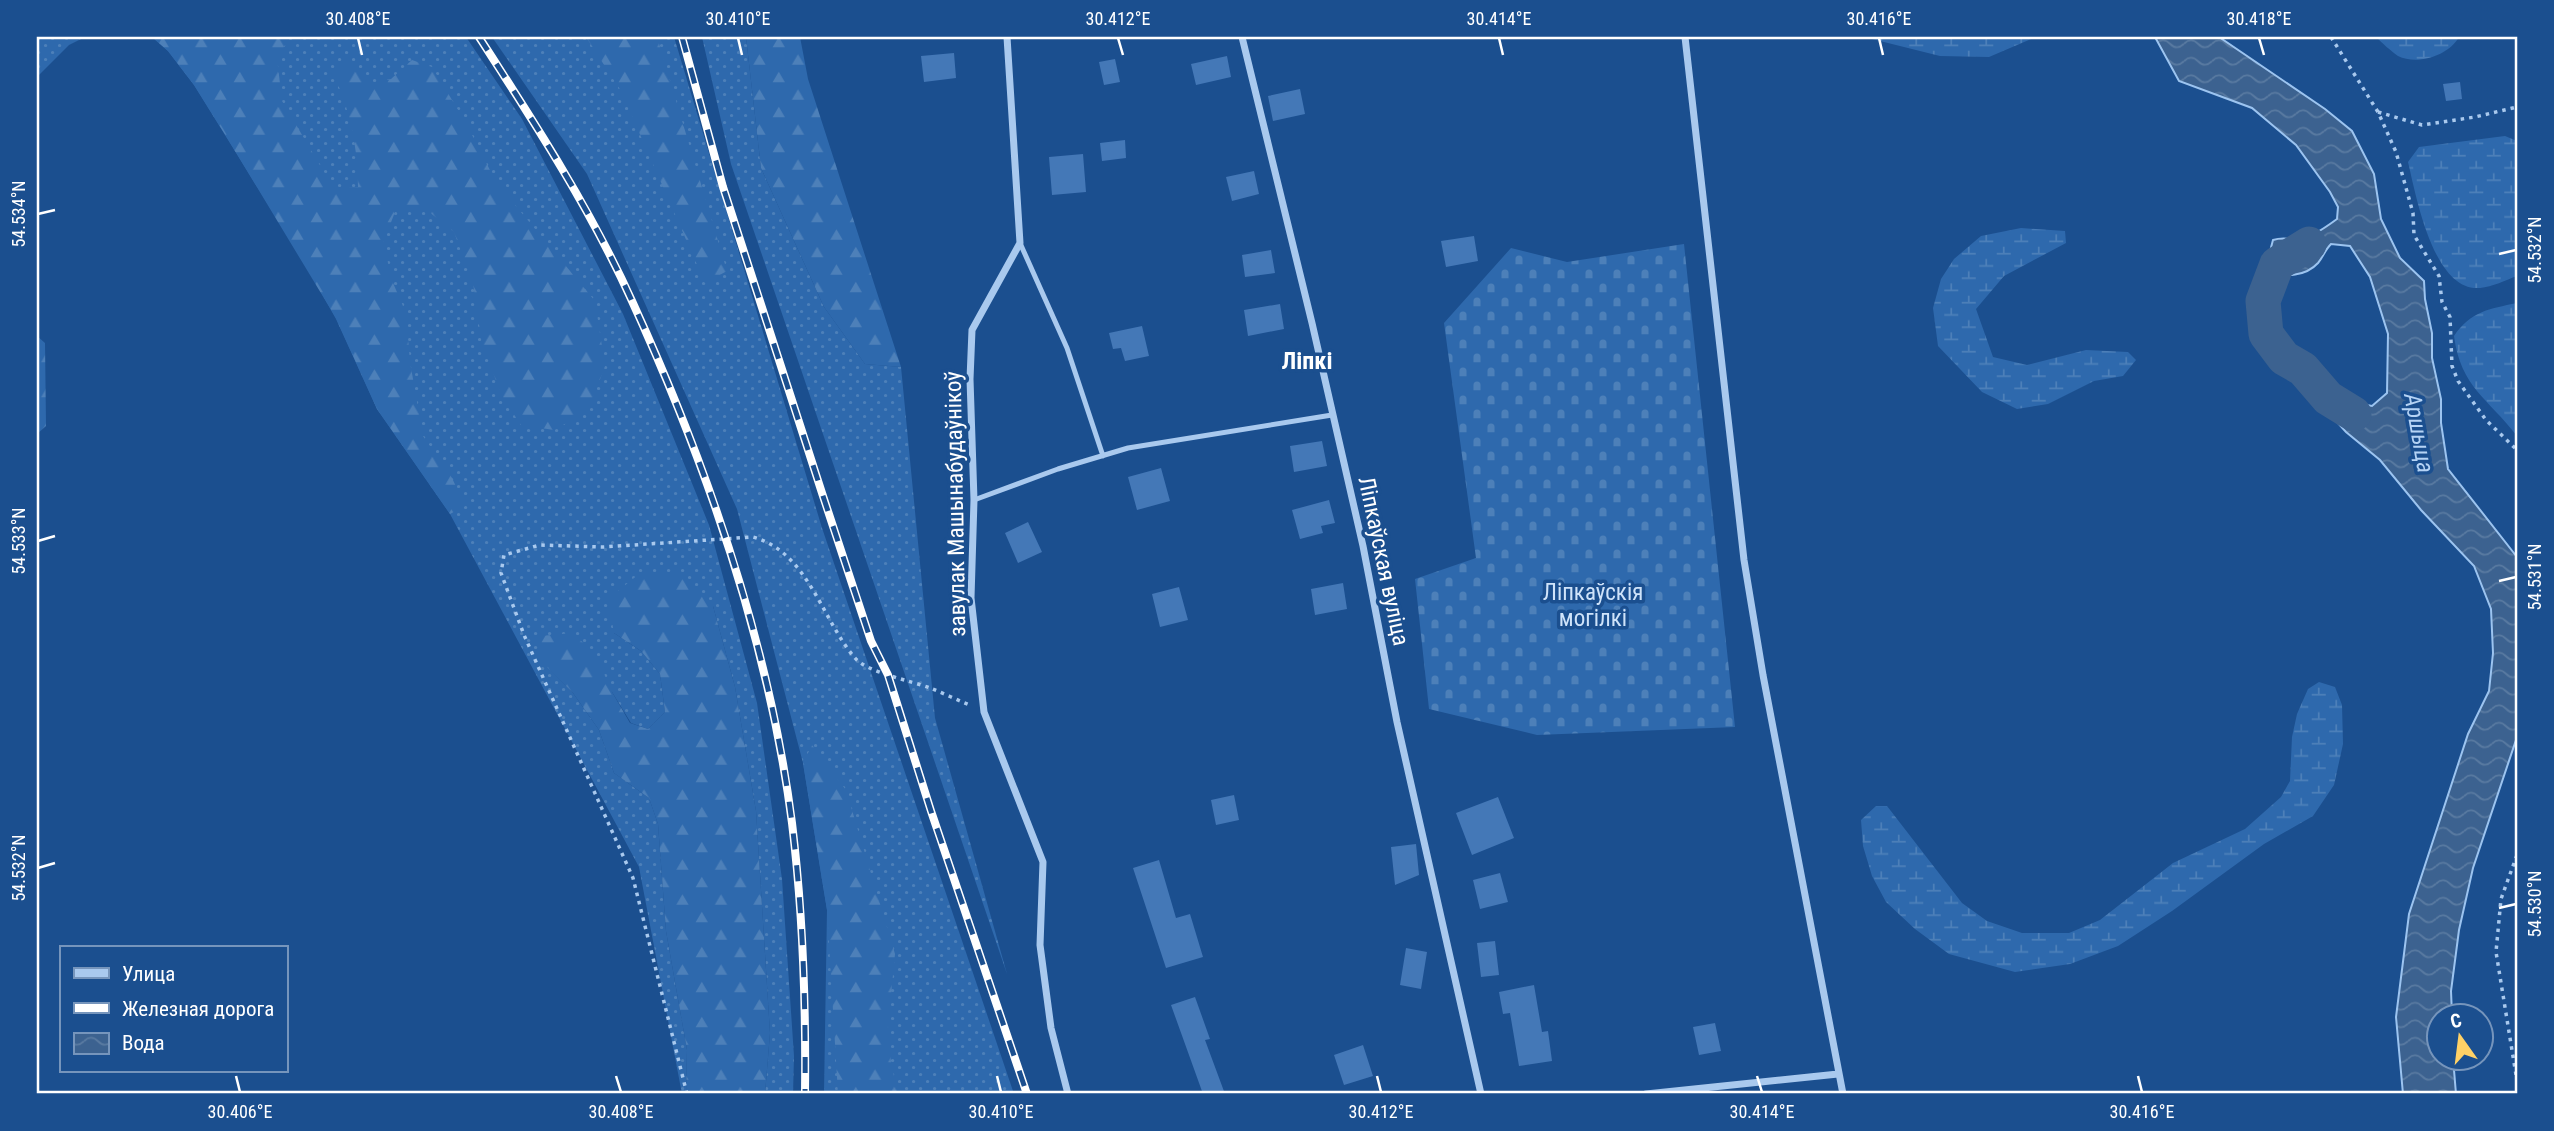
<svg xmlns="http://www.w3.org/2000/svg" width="2554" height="1131" font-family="'Roboto Condensed',sans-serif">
<defs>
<pattern id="grass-dots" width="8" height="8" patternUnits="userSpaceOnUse" patternTransform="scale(1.75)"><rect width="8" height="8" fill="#2e69ad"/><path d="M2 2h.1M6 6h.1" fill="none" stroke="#4d80b9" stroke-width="1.8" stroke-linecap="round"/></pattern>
<pattern id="forest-firs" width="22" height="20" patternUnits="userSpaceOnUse" patternTransform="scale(1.75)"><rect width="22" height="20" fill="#2e69ad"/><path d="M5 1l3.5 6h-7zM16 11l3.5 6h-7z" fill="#4d80b9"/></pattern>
<pattern id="wetland-marsh" width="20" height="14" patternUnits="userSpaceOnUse" patternTransform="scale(1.75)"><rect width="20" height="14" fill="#2e69ad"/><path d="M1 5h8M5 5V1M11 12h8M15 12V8" fill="none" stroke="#4d80b9"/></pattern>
<pattern id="cemetery-stones" width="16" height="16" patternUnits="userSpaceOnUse" patternTransform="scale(1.75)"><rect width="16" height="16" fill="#2e69ad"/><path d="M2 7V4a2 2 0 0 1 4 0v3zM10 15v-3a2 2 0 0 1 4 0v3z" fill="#4d80b9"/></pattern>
<pattern id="water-waves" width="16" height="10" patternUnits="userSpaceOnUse" patternTransform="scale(1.75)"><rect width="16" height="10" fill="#3c6290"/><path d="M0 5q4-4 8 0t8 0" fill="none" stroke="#597aa1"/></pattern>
</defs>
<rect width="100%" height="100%" fill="#1b4f8f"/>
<!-- grass -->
<path fill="url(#grass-dots)" d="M40 37H85L69 45 37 77V41Z
M152 37H466L522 119 623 314 709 525 757 703 782 879 794 1056 793 1094H765L770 1033 756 811 735 687 713 606 614 633 641 651 660 674 665 712 648 729 631 723 612 692 539 658 573 693 599 730 614 773 649 798 658 824 666 931 687 1050 686 1094H682L639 867 450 514 377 409 336 319 308 269 194 85 168 51Z
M492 37H674L822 528 1014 1094H824L827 910 803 763 737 509 587 174Z
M702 37H746L761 168 824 307 865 364 901 367 935 718 1007 974 731 164Z"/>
<!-- forest -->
<path fill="url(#forest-firs)" d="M152 37H290L277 58 282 101 334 189 358 187C358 157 353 124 342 95 339 85 334 79 334 69L348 64 370 84 391 79 412 60 432 67 466 123 496 182 595 301 605 366 588 411 554 430 521 425 501 395 481 338 473 283 454 232 428 211 395 212 383 243 393 283 406 313 410 362 423 436 452 478 465 506 450 514 377 409 336 318 226 136 194 85 168 51Z
M586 37H657L727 271 705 283 621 91Z
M746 37H800L808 79 901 367 865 364 824 307 761 168Z
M37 336 45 343 46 426 37 434Z
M639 574H677L713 606 735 687 756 811 770 1033 765 1094H686L687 1050 666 931 658 824 649 798 614 773 599 730 573 693 539 659 541 636 572 633 595 653 612 692 630 723 648 729 665 712 660 674 641 651 614 633 608 599Z
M812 745 846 790 895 954 888 1026 891 1063 898 1094H838L827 910 803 763Z"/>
<!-- wetland -->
<path fill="url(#wetland-marsh)" d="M1864 37H2036L1989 57 1940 56Z
M2376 37H2459C2449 55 2418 66 2398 56 2391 51 2382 43 2376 37Z
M2505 136 2517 141V276C2506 280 2492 287 2480 288 2433 292 2416 195 2408 162L2419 147Z
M2021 228 2065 231 2066 243 2004 276 1976 309 1993 357 2027 365 2086 350 2128 352 2136 360 2123 376 2094 381 2048 404 2017 409 1982 392 1938 346 1933 308 1941 279 1954 259 1981 236Z
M2517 303V436C2488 398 2461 388 2454 336 2471 311 2489 309 2517 303Z
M2319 682 2335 687 2342 705 2343 744 2334 785 2313 816 2264 844 2172 911 2118 946 2070 964 2015 972 1949 954 1915 929 1886 902 1872 876 1863 846 1861 820 1876 806H1887L1962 903 1987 921 2022 933H2069L2100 920 2173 863 2245 829 2281 797 2290 781 2292 737 2297 714 2308 689Z"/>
<!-- cemetery -->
<path fill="url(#cemetery-stones)" d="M1684 244 1735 727 1537 735 1429 709 1415 579 1476 558 1444 323 1511 248 1567 262Z"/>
<!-- water -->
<path fill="url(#water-waves)" stroke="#9cc4f0" stroke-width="2" d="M2155 37H2219L2325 109 2352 131 2374 174 2381 219 2400 258 2424 281 2425 299 2432 333V358L2441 399V423L2448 469 2517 557V737L2473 868 2459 930 2451 991 2452 1015 2438 1016V1058H2453L2456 1094H2403L2396 1017 2409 914 2468 734 2489 691 2493 653 2491 609 2474 566 2421 510 2380 460 2346 432 2319 402 2313 390 2319 383 2357 403 2372 406 2387 393 2388 334 2370 277 2350 246 2331 244C2325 250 2323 257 2318 263 2306 276 2285 278 2270 271L2269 255 2273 240C2282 237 2286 239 2295 239 2310 239 2326 227 2337 219L2338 207 2330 192 2296 145 2252 108 2179 81Z"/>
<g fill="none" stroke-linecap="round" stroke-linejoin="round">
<!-- river -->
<path stroke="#3c6290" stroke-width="35" d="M2309 244 2277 264 2263 301 2266 334 2284 358 2303 369 2328 398 2354 414"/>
</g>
<!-- building -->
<path fill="#4478b7" d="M954 53 956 78 924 82 921 56Z
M1227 56 1231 77 1196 85 1191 64Z
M1115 59 1120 82 1104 85 1099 62Z
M2460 82 2462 99 2446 101 2443 84Z
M1300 89 1305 114 1273 121 1268 96Z
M1125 140 1126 158 1102 161 1100 143Z
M1083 154 1086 192 1052 195 1049 157Z
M1254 171 1259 194 1232 201 1226 177Z
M1474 236 1478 261 1446 267 1441 241Z
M1271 250 1275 273 1245 277 1242 255Z
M1280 304 1284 329 1248 336 1244 310Z
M1142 326 1149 356 1125 361 1121 348 1113 349 1109 333Z
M1322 441 1327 466 1294 472 1290 446Z
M1161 468 1170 501 1137 510 1128 477Z
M1329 500 1335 523 1321 526 1323 533 1300 539 1292 510Z
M1028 522 1042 552 1018 563 1005 533Z
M1343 583 1347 609 1315 615 1311 589Z
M1179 587 1188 620 1160 627 1152 594Z
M1234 795 1239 820 1216 825 1211 800Z
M1498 797 1514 838 1472 855 1456 813Z
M1416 844 1419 875 1395 885 1391 847Z
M1159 860 1176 918 1190 914 1203 957 1166 968 1133 868Z
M1500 873 1508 902 1480 909 1473 880Z
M1495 941 1499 975 1481 977 1477 943Z
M1406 948 1427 952 1421 989 1400 985Z
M1534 985 1542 1032 1548 1031 1552 1061 1519 1066 1510 1013 1503 1014 1499 992Z
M1195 997 1210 1039 1205 1040 1225 1094H1203L1171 1005Z
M1715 1023 1721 1051 1699 1055 1693 1027Z
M1363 1045 1373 1076 1344 1085 1334 1055Z"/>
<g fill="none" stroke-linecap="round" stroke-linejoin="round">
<!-- path -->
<path stroke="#a9c9ee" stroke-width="3.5" stroke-dasharray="3.5 5" stroke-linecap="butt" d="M2331 37 2378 112 2396 152 2413 213 2414 235 2439 276 2442 302 2450 317 2452 366 2458 381 2486 420 2517 450
M2378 112 2422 125 2475 117 2517 107
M2517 855 2501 899 2496 952 2517 1081
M687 1094 633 878 524 635 501 573 504 555 540 545 603 547 753 537C808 552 822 620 855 658 866 672 912 681 930 688 943 693 957 700 970 705"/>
<!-- lane -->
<path stroke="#a9c9ee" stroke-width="5" d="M1020 243 1067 348 1103 456
M974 500 1058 469 1128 448 1332 415"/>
<!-- street -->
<path stroke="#a9c9ee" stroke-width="7" d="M1007 37 1020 243 972 330 970 379 974 500 971 598 984 712 1043 862 1040 945 1051 1028 1068 1094
M1242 37 1312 323 1363 546 1397 722 1481 1094
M1685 37 1744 560 1763 675 1843 1094
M1646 1094 1838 1074"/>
<!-- rail casing -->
<g stroke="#fff" stroke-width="8">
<path id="rail" d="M479 37C534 122 590 208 632 301 707 465 769 643 792 823 803 913 806 1004 805 1094
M682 37 723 187 822 493 871 641 888 675 931 811 1027 1094"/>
</g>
<!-- rail -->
<use href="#rail" stroke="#1b4f8f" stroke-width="5" stroke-dasharray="16" stroke-linecap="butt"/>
</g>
<!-- ticks -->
<path fill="none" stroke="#fff" stroke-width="2.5" d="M358 38 362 55M738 38 742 55M1118 38 1123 55M1499 38 1503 55M1879 38 1883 55M2259 38 2264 55M38 214 55 210M2499 254 2516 250M38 541 55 536M2499 581 2516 577M38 868 55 863M2499 908 2516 904M236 1076 240 1092M616 1076 621 1092M997 1076 1001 1092M1377 1076 1381 1092M1757 1076 1762 1092M2138 1076 2142 1092"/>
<g text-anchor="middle" stroke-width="7" stroke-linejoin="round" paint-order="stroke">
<!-- street labels -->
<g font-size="23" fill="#fff" stroke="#1b4f8f">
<text transform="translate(955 504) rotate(-91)" y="8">завулак Машынабудаўнікоў</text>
<text transform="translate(1384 561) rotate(78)" y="8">Ліпкаўская вуліца</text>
</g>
<!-- park labels -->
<g font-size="23" fill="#cfe3fa" stroke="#1b4f8f">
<text x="1593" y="600">Ліпкаўскія<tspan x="1593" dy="26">могілкі</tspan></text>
</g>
<!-- neighbourhood labels -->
<g font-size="24" font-weight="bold" fill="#fff" stroke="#1b4f8f">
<text x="1307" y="369">Ліпкі</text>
</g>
<!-- water labels -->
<g font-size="24" font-style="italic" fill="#b5d3f5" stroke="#1b4f8f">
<text transform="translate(2419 433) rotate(80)" y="8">Аршыца</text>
</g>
</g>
<!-- border -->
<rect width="2554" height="1131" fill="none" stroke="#1b4f8f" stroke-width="77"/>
<!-- legend -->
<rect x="60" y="946" width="228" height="126" fill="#1b4f8f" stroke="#7695bc" stroke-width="2"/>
<rect x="74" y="968" width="35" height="10" fill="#a9c9ee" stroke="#7695bc" stroke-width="2"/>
<text x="122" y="981" font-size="21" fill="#ffffff">Улица</text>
<rect x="74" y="1003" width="35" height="10" fill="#ffffff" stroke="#7695bc" stroke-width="2"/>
<text x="122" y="1016" font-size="21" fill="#ffffff">Железная дорога</text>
<rect x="74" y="1033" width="35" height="21" fill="url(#water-waves)" stroke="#7695bc" stroke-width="2"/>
<text x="122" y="1050" font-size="21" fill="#ffffff">Вода</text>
<!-- north arrow -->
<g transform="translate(2460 1037) rotate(346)"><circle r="33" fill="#1b4f8f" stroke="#7695bc" stroke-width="2"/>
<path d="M0-5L12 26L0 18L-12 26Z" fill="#ffd166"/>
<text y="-10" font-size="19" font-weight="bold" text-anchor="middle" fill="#ffffff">С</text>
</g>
<rect x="38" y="38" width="2478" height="1054" fill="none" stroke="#fff" stroke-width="2.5"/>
<g font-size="18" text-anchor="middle" fill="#fff">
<text x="358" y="25">30.408°E</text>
<text x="738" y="25">30.410°E</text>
<text x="1118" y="25">30.412°E</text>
<text x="1499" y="25">30.414°E</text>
<text x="1879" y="25">30.416°E</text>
<text x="2259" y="25">30.418°E</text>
<text transform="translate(19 214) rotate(-90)" y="6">54.534°N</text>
<text transform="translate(2535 250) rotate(-90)" y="6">54.532°N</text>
<text transform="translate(19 541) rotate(-90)" y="6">54.533°N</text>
<text transform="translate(2535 577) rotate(-90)" y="6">54.531°N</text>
<text transform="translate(19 868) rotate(-90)" y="6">54.532°N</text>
<text transform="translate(2535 904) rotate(-90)" y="6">54.530°N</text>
<text x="240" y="1118">30.406°E</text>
<text x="621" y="1118">30.408°E</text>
<text x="1001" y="1118">30.410°E</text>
<text x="1381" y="1118">30.412°E</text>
<text x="1762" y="1118">30.414°E</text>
<text x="2142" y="1118">30.416°E</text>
</g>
</svg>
